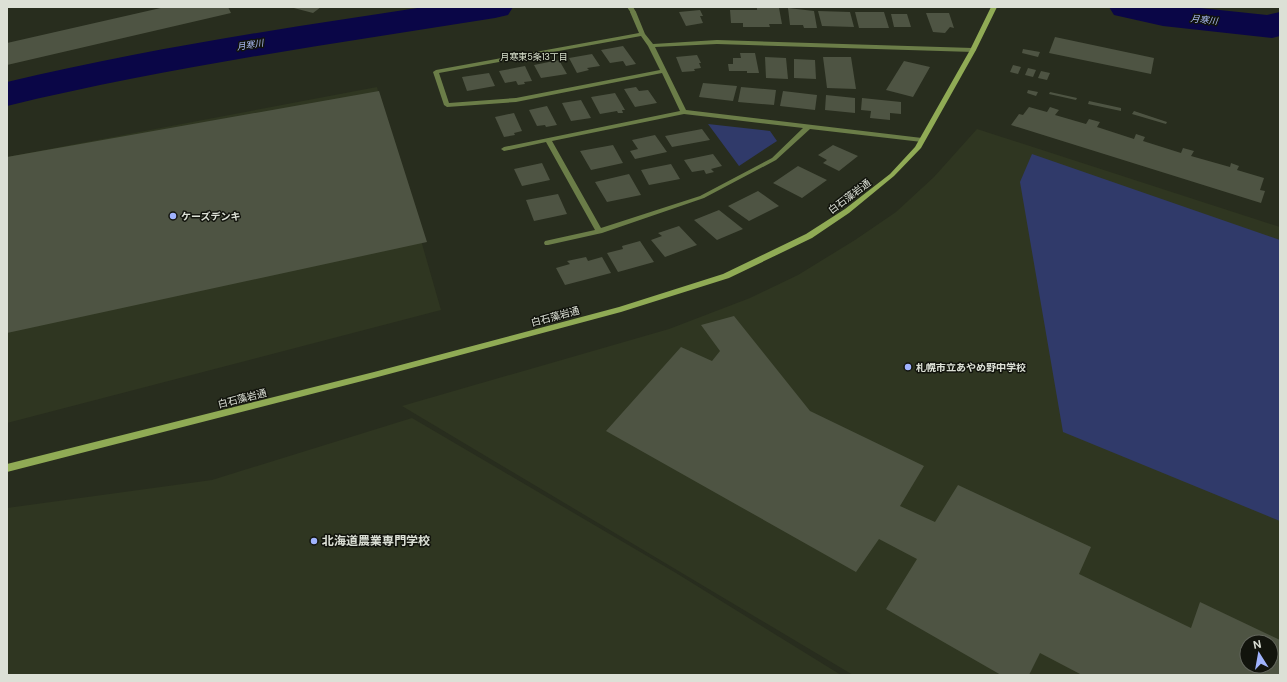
<svg xmlns="http://www.w3.org/2000/svg" width="1287" height="682" font-family="'DM Sans','Noto Sans JP',sans-serif">
<style>
.built{fill:#2f3621;fill-rule:evenodd}
.green{fill:#303a6a}
.lines{fill:none;stroke-linecap:round;stroke-linejoin:round}
.river{fill:#0a0647;fill-rule:evenodd}
.building{fill:#4e5443;fill-rule:evenodd}
.lane{fill:#6b7d48;fill-rule:evenodd}
.street{fill:#6b7d48;fill-rule:evenodd}
.secondary{fill:#90ab55;fill-rule:evenodd}
.poi-dot{fill:#a0b3fd;stroke:#12140d;stroke-width:1.5}
.labels{text-anchor:middle;stroke-width:3;stroke-linejoin:round;paint-order:stroke}
.far-water-label{font-size:9px;font-style:italic;fill:#b0c0fb;stroke:#12140d}
.far-neighbourhood-label{font-size:9px;fill:#dbe3cf;stroke:#12140d}
.street-label{font-size:10px;fill:#dce0d6;stroke:#12140d}
.poi-label{font-size:10px;font-weight:bold;fill:#dce0d6;stroke:#12140d;text-anchor:start}
.near-poi-label{font-size:12px;font-weight:bold;fill:#dce0d6;stroke:#12140d;text-anchor:start}
</style>
<rect width="100%" height="100%" fill="#282d1e"/>
<path class="built" d="M377,87L441,310L7,423V157Z
M977,129L1280,227V675H853L402,406L669,329L750,298L798,275L855,240L896,212L934,177ZM1247,642H1271V666H1247Z
M412,418L676,573L841,675H7V508L212,480Z"/>
<path class="green" d="M708,124L770,131L777,141L739,166Z
M1032,154L1280,240V521L1063,432L1020,182Z"/>
<g class="lines">
<path class="river" d="M424,7H513L508,15L495,18C331,44 168,67 7,106V82C145,49 284,28 424,7Z
M1109,7H1191L1267,15L1280,12V36L1272,38L1163,26L1114,15Z"/>
</g>
<path class="building" d="M165,7H228L231,13L7,65V43Z
M290,7H321L313,13Z
M757,8H779L782,24H769L770,27H743V23H731L730,10H757Z
M788,8L814,11L817,28H804L803,25H790Z
M700,10L703,16H700L703,23L686,26L679,12Z
M818,11L850,12L854,27L822,26Z
M855,12H884L889,28H859Z
M926,13H949L954,28L950,27L945,33L933,32Z
M891,14H907L911,27H894Z
M1055,37L1154,58L1151,74L1049,53Z
M623,46L636,64L626,66L623,61L610,63L601,50Z
M1023,49L1040,52L1038,57L1022,53Z
M740,53H755L759,73H747V71H729L728,64H733V58H741Z
M592,54L600,66L587,68L589,70L577,73L569,58Z
M697,55L701,63H699L701,68L694,69L695,71L682,72L676,57Z
M765,57L786,58L788,79L766,78Z
M823,57H851L856,89L827,88Z
M794,59L815,60L816,79L794,78Z
M559,60L567,74L541,78L534,65Z
M904,61L930,67L913,97L886,90Z
M1013,65L1021,67L1018,74L1010,72Z
M525,66L532,81L524,82L525,84L518,85L516,81L505,83L499,71Z
M1028,68L1036,70L1033,77L1025,75Z
M1041,71L1050,73L1047,80L1038,78Z
M489,73L495,86L467,91L462,77Z
M703,83L737,86L733,101L699,97Z
M636,87L639,91L648,90L657,103L635,107L624,89Z
M741,87L776,90L774,105L738,102Z
M1028,90L1038,92L1036,96L1027,93Z
M379,91L427,242L7,333V157Z
M783,91L817,95L815,110L780,106Z
M1050,92L1077,98L1076,100L1049,94Z
M615,93L625,110H622L623,113H618L617,111L600,114L591,97Z
M826,95L855,98V113L825,110Z
M862,98L901,102V114L890,113V120L870,118L871,111L861,110Z
M581,100L591,118L571,121L562,103Z
M1089,101L1121,108V111L1088,104Z
M547,106L557,125L546,127L545,125L537,126L529,110Z
M1029,107L1047,112L1050,107L1059,110L1055,115L1086,124L1089,119L1100,122L1097,127L1134,139L1136,134L1145,137L1143,141L1181,153L1183,148L1194,151L1191,156L1230,167L1231,163L1239,166L1237,170L1264,178L1260,190L1265,191L1261,203L1011,125L1019,114L1023,115Z
M1134,111L1167,122L1166,124L1132,114Z
M514,113L522,131L514,133L515,135L504,137L495,117Z
M702,129L710,140L672,147L665,136Z
M655,135L667,152L635,159L630,151L638,149L632,140Z
M613,145L623,163L591,170L580,151Z
M833,145L858,156L839,171L823,163L827,160L818,155Z
M713,154L722,166L711,169L714,172L706,174L704,170L692,172L684,160Z
M542,163L550,180L522,186L514,169Z
M671,164L680,179L649,185L641,170Z
M798,166L827,180L802,198L773,183Z
M629,174L641,195L607,202L595,182Z
M758,191L779,206L749,221L728,206Z
M558,194L567,214L534,221L526,200Z
M719,210L743,229L717,240L694,220Z
M679,226L697,245L665,257L651,240L662,236L658,233Z
M640,241L654,262L618,272L607,253L623,249L622,246Z
M586,257L588,261L602,257L611,273L565,285L556,268L570,264L567,261Z
M734,316L810,411L924,466L900,506L935,522L958,485L1091,547L1079,574L1191,628L1200,602L1280,640V675H1082L1040,653L1029,675H1001L886,609L917,559L879,539L856,572L606,431L681,347L712,361L720,351L701,325ZM1247,642H1271V666H1247Z"/>
<g class="lines">
<path class="lane" d="M627,7H633L636,12L635,13H631Z"/>
<path class="street" d="M633,10L636,12L645,34L653,44L717,40L973,48L976,50L973,52L717,44L655,47L686,110L922,138L925,140L922,142L810,129L776,160L704,198L602,233L548,245H545L544,243L545,241L595,230L546,142L504,151L501,149L504,147L680,111L662,73L516,102L447,107L444,105L433,72L436,70L639,33L630,12ZM641,36L648,46L660,70L516,98L449,103L439,73ZM684,114L803,128L772,158L700,196L601,228L552,141Z"/>
<path class="secondary" d="M991,7H997L976,50L921,148L894,176L849,213L812,238L729,278L621,312L374,378L7,472V464L374,372L619,307L723,274L806,234L845,209L890,174L915,147L970,50Z"/>
</g>
<g class="poi-dot">
<circle cx="173" cy="216" r="4"/>
<circle cx="908" cy="367" r="4"/>
<circle cx="314" cy="541" r="4"/>
</g>
<g class="labels">
<g class="far-water-label">
<text transform="translate(1204 20) rotate(6)" y="3">月寒川</text>
<text transform="translate(250 45) rotate(-9)" y="3">月寒川</text>
</g>
<g class="far-neighbourhood-label">
<text x="534" y="60">月寒東5条13丁目</text>
</g>
<g class="street-label">
<text transform="translate(849 196) rotate(-37)" y="4">白石藻岩通</text>
<text transform="translate(555 316) rotate(-15)" y="4">白石藻岩通</text>
<text transform="translate(242 398) rotate(-14)" y="4">白石藻岩通</text>
</g>
<g class="poi-label">
<text x="181" y="220">ケーズデンキ</text>
<text x="916" y="371">札幌市立あやめ野中学校</text>
</g>
<g class="near-poi-label">
<text x="322" y="545">北海道農業専門学校</text>
</g>
</g>
<rect width="1287" height="682" fill="none" stroke="#dce0d6" stroke-width="16"/>
<g transform="translate(1259 654) rotate(349)"><circle r="19" fill="#12140d" stroke="#63665d"/>
<path d="M0-3L7 15L0 10L-7 15Z" fill="#a0b3fd"/>
<text y="-6" font-size="11" font-weight="bold" text-anchor="middle" fill="#dce0d6">N</text>
</g>
</svg>
